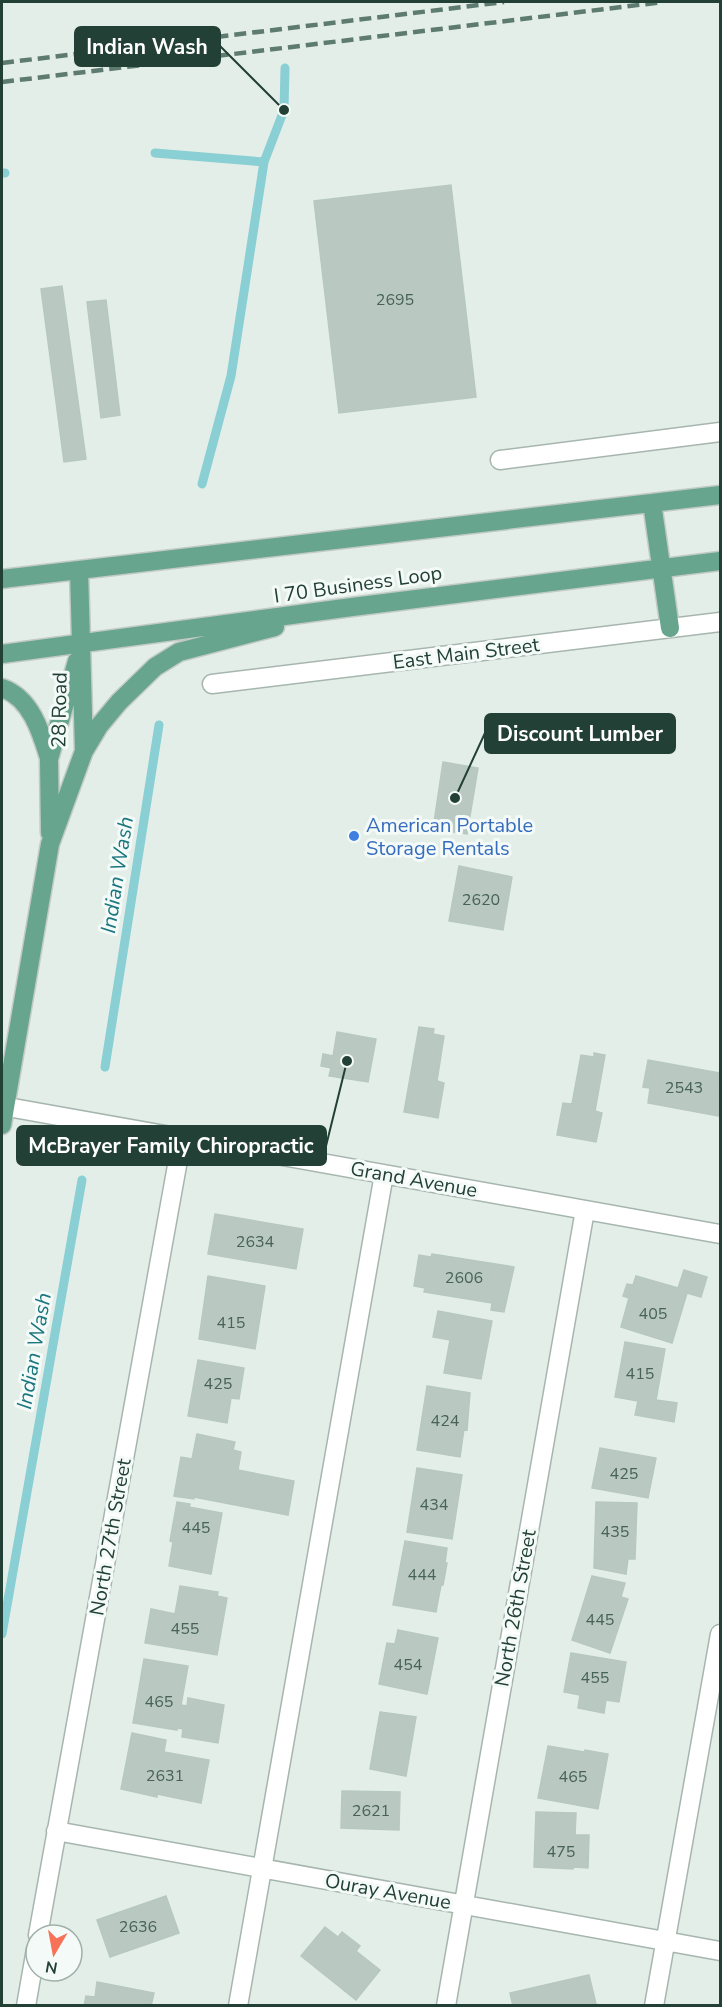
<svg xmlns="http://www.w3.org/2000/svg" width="722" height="2007" font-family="'Nunito Sans',sans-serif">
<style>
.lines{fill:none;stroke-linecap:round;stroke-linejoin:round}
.stream{stroke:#8acfd4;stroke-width:9}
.building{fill:#b9c9c1;stroke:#b6c8bf;stroke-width:1.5}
.minor-casing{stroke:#a6b6af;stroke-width:21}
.major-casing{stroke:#c1cac7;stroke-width:21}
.minor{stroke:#fff;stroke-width:18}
.major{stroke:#67a58f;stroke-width:18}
.rail{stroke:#5d7b71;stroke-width:4.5;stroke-dasharray:12 6;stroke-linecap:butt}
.shop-dot{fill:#3f7fe0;stroke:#f4faf7;stroke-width:2}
.labels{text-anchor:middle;stroke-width:6;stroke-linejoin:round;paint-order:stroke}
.number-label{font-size:16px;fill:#486259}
.street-label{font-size:20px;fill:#224036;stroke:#f4faf7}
.shop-label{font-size:20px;fill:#366cbe;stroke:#f4faf7;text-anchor:start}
.water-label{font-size:21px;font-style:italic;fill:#1a767f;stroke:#f4faf7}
.leader{fill:none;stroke:#224036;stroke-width:2}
.callout-dot{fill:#224036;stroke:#f4faf7;stroke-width:2}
.callout{fill:#224036;stroke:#224036;stroke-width:2}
.callout-label{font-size:21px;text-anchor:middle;font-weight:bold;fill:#fff}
</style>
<rect width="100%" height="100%" fill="#e4eee8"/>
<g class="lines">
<path class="stream" d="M155,153L264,162
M2,173H5
M202,484L231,376L264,162L284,110L285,68
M105,1067L159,725
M2,1634L82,1180"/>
</g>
<path class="building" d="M451,185L476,397L339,413L314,201Z
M62,286L86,459L64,462L41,289Z
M106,300L120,415L101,418L87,302Z
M443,762L478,768L467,834L433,829Z
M459,866L512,877L503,930L449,921Z
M419,1027L434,1029L433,1034L444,1036L437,1081L444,1083L438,1118L404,1112Z
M337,1032L376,1039L368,1082L329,1076L331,1068L321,1066L323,1054L333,1056Z
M594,1053L605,1055L595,1111L602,1113L596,1142L557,1135L563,1103L572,1104L581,1055L594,1057Z
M648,1060L720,1073L719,1116L648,1103L650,1088L643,1087Z
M215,1214L303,1229L296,1269L208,1254Z
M432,1254L514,1267L504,1312L491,1310L492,1303L424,1292L425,1288L414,1286L419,1255L431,1257Z
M684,1270L707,1277L701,1297L687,1293L672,1343L621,1327L629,1298L623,1296L627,1284L633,1285L636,1276L678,1288Z
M208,1276L265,1286L255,1349L199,1339Z
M438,1311L492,1321L481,1379L444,1373L450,1340L433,1337Z
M625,1342L665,1349L656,1400L677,1403L674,1422L635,1415L638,1401L615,1397Z
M198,1360L244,1368L239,1399L231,1398L227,1423L188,1416Z
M427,1386L470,1393L467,1430L464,1429L460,1457L417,1450Z
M197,1434L235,1442L233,1450L241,1452L238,1470L294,1481L288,1515L194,1497V1499L174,1496L181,1457L192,1459Z
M600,1448L656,1458L648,1498L592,1488Z
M417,1468L462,1475L452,1539L407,1532Z
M177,1502L190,1504L189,1507L222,1513L211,1574L169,1566L173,1542L170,1541Z
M596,1502L637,1503L635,1559H628L626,1574L594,1568Z
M405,1541L447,1548L445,1563H447L443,1585H441L436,1612L393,1605Z
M592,1576L625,1583L621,1597L628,1599L610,1653L572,1640Z
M180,1586L218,1592L217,1596L227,1598L217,1655L145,1643L151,1609L175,1614Z
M398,1630L438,1638L427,1694L379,1684L387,1643L395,1644Z
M571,1653L626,1662L619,1702L606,1700L604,1713L578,1708L580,1695L564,1692Z
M144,1659L188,1666L181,1705L187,1706L188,1698L224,1705L218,1743L182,1737L183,1729L177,1728V1730L133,1723Z
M380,1712L416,1717L406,1776L370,1769Z
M132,1733L166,1740L164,1752L209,1760L201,1803L157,1794V1797L121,1789Z
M548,1746L584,1752L585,1750L608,1754L598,1809L538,1798Z
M342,1791L400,1792L399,1830L341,1828Z
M536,1812L576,1813L575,1835H589L588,1868L574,1867L573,1869L534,1867Z
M166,1896L179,1933L110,1957L97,1920Z
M325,1927L338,1937L342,1932L360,1946L356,1951L380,1970L356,2000L301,1956Z
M589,1975L596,2004L602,2006H513L510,1993Z
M97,1982L154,1993L151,2006H84L86,1996L95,1997Z"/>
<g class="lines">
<defs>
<path id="minor" d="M500,460L720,432
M212,684L720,622
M2,1106L720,1234
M56,1831L720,1951
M38,1935L182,1138
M26,2006L36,1949
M238,2006L384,1174
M446,2006L585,1210
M654,2006L720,1634"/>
<path id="major" d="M652,503L670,628
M2,579L720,495
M2,654L352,607L720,561
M2,688C31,698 41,732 49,758
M84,751L99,726L119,702L155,667L179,652L275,627
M50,833L49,759L77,661
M2,1125L50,844L84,751L79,570"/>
</defs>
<use href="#minor" class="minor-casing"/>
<use href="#major" class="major-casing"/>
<use href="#minor" class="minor"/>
<use href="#major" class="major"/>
<path class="rail" d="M2,63L504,2
M2,82L663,2"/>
</g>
<circle class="shop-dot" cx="354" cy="836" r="6"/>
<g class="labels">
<g class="number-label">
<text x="395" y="305">2695</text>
<text x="481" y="905">2620</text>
<text x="684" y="1093">2543</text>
<text x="255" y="1247">2634</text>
<text x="464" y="1283">2606</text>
<text x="653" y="1319">405</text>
<text x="231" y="1328">415</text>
<text x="640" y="1379">415</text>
<text x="218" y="1389">425</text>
<text x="445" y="1426">424</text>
<text x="624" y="1479">425</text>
<text x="434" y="1510">434</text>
<text x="196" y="1533">445</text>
<text x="615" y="1537">435</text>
<text x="422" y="1580">444</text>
<text x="600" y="1625">445</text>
<text x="185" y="1634">455</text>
<text x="408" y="1670">454</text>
<text x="595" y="1683">455</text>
<text x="159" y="1707">465</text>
<text x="165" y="1781">2631</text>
<text x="573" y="1782">465</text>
<text x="371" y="1816">2621</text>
<text x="561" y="1857">475</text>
<text x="138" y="1932">2636</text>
</g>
<g class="street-label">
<text transform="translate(358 584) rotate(-8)" y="7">I 70 Business Loop</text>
<text transform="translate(466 653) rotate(-7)" y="7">East Main Street</text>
<text transform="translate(59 710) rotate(-89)" y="7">28 Road</text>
<text transform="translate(414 1179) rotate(10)" y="7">Grand Avenue</text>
<text transform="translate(110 1537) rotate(-80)" y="7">North 27th Street</text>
<text transform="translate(515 1608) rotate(-80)" y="7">North 26th Street</text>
<text transform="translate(388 1891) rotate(10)" y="7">Ouray Avenue</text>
</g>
<g class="shop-label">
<text x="366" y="832">American Portable<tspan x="366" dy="23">Storage Rentals</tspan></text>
</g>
<g class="water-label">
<text transform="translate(117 875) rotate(-81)" y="7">Indian Wash</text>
<text transform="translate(34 1351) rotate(-80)" y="7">Indian Wash</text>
</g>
</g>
<path class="leader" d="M284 110L220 46M455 798L485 733M347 1061L326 1146"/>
<g class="callout-dot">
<circle cx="284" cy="110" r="6"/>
<circle cx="455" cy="798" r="6"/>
<circle cx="347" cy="1061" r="6"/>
</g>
<g class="callout">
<rect x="75" y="27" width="145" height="39" rx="6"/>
<rect x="485" y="714" width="190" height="39" rx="6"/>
<rect x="17" y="1126" width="309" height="39" rx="6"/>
</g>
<g class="callout-label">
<text x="147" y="54">Indian Wash</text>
<text x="580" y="741">Discount Lumber</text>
<text x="171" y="1153">McBrayer Family Chiropractic</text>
</g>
<rect width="722" height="2007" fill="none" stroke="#224036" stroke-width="6"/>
<g transform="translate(54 1953) rotate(190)"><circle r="28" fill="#f4faf7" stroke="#a0b0aa" stroke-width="1.5"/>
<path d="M0-4.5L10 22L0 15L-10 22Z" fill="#f67259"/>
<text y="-9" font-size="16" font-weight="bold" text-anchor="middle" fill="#224036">N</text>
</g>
</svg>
